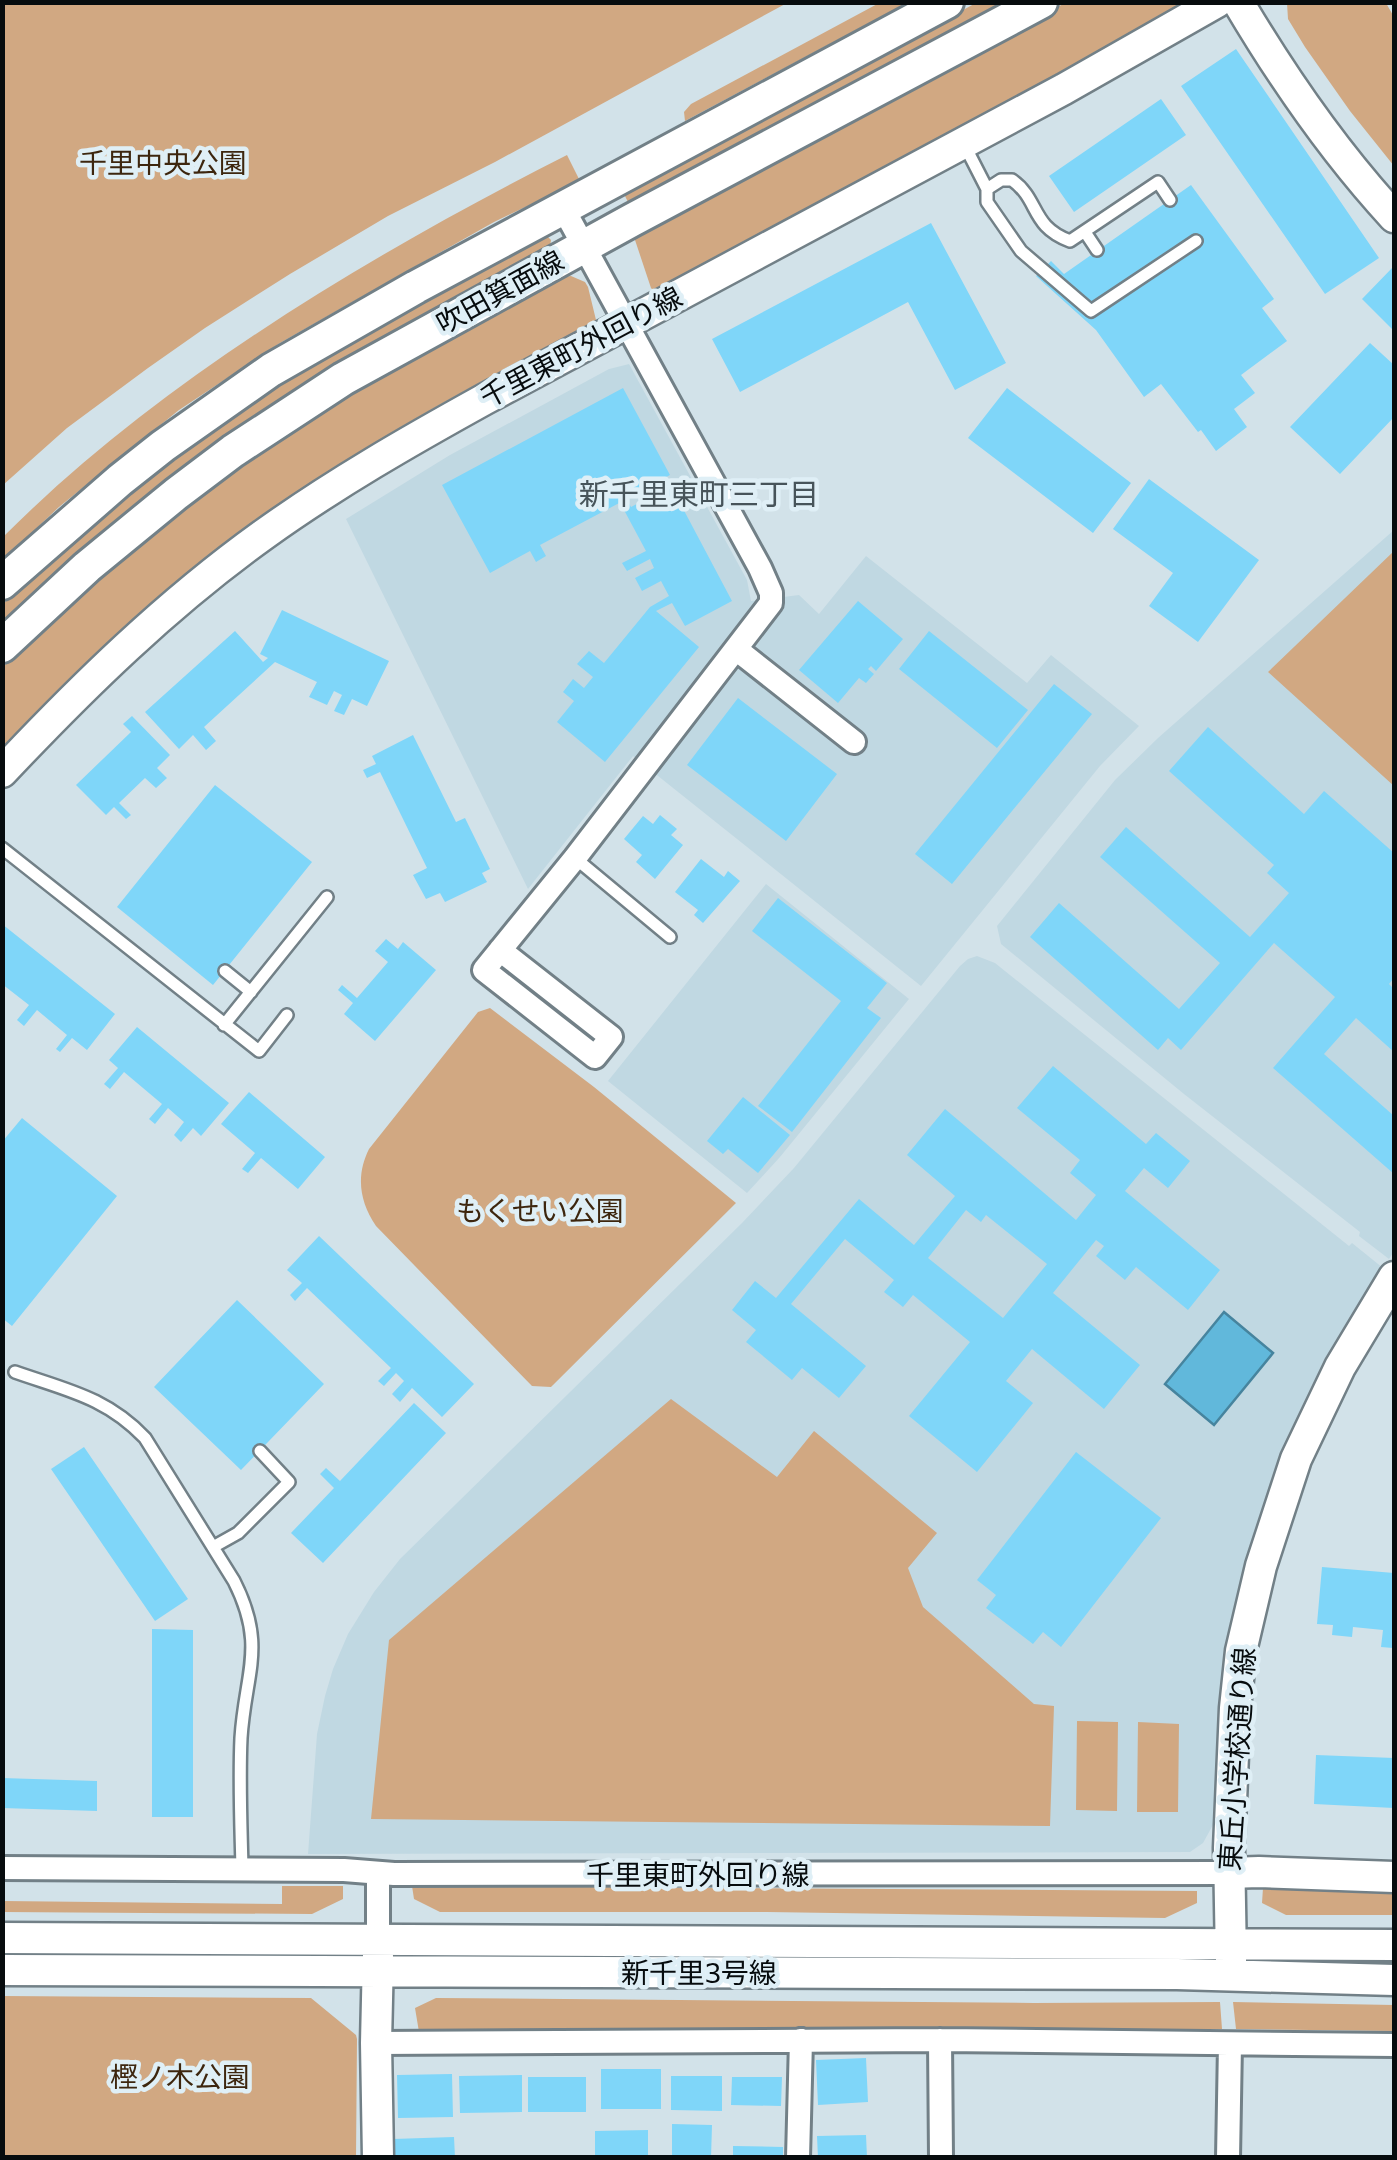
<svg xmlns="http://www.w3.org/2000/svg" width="1397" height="2160" font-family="Commissioner,'Noto Sans JP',sans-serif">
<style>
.built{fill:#c0d8e2}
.green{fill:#d1a882}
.water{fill:#61b8db;stroke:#46849e;stroke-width:2.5}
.building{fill:#7fd6f9;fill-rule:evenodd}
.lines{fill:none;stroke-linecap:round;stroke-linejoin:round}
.service-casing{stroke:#728087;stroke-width:16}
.minor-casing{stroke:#728087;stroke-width:28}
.tertiary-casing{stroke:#728087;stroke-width:35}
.secondary-casing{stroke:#728087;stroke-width:38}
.service{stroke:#fff;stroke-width:11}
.minor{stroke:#fff;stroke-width:22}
.tertiary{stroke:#fff;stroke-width:30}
.secondary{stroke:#fff;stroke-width:32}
.labels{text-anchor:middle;stroke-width:9;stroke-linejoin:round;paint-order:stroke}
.park-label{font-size:28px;fill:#3d260e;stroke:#dfeff6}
.street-label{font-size:28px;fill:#070c0e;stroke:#dfeff6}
.neighbourhood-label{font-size:30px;fill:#47545a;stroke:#dfeff6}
</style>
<rect width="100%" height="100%" fill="#d2e2e9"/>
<path class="built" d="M629,364L747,580L751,601L799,595L819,614L866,556L1027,683L1051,655L1139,726L1100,766L921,986L633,756L528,889L346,519L450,455L609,369Z
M1394,530V1251L1389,1259L1359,1236L1360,1232L1184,1094L1001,944L997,926L1115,780L1158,738Z
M766,884L909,999L780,1157L747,1193L608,1081Z
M977,956L995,963L1349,1246L1352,1243L1383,1268L1337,1341L1298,1416L1279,1461L1254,1535L1227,1646L1219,1708L1214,1823L1203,1843L1190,1852L308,1854L317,1734L325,1696L333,1669L348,1634L374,1592L400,1559L742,1223L794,1168L960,966L968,959Z"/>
<path class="green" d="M3,2H787V3L495,162L388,216L290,274L205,328L148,368L67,428L3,485Z
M881,2L907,3L685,121L684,112L691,104Z
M976,3H1008L630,206L623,192Z
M1065,3H1189L703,264L655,292L651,288L634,237Z
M1287,3H1386L1394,17V166L1350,111L1305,47L1288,19Z
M567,155L580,181L494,222L280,343L179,410L59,507L3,560V537C160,380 370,255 567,155Z
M542,236H547L551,240L550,247L545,251L361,350L288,396L3,625V604C78,533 158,465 245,407C340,343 441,289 542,236Z
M571,276L585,282L588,287L596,320L594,324C585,329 575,332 566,337C499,372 431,408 366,448C232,533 113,635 3,749V667L126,553L228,473L376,377L561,277Z
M1394,551V786L1268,672Z
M490,1008L594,1087L736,1203L551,1387L532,1386L376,1226C359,1201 356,1175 369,1149L478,1012Z
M671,1399L777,1477L814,1431L937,1533L908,1568L923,1607L1034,1704L1054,1706L1050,1826L371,1819L389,1640Z
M1077,1721L1118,1722L1117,1811L1076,1810Z
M1138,1722L1179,1724L1178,1812H1137Z
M282,1886H343V1899L312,1914L3,1912V1901L282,1904Z
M412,1886L1197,1891V1903L1165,1918L767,1912H440L414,1899Z
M1263,1888L1394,1894V1915H1286L1262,1903Z
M3,1996L311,1998L356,2035L357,2039L356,2157H3Z
M436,1998L1034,2003L1220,2002L1222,2029L419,2032L415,2008Z
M1233,2002L1394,2005V2031L1236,2029Z"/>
<path class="water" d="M1224,1312L1273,1353L1214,1425L1165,1384Z"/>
<path class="building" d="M1236,49L1379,258L1325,294L1181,86Z
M1161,99L1186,135L1074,212L1049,176Z
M1191,185L1274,299L1262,308L1287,341L1241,375L1255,393L1234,409L1247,427L1216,451L1201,430L1198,432L1161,384L1144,397L1096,330L1036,276L1051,261L1064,274Z
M931,223L1006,363L955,390L908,302L740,392L712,339Z
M1394,266V331L1362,299Z
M1370,343L1394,365V417L1340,474L1290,427Z
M623,388L670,475L626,498L631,507L671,486L732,601L685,626L672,603L656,611L699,647L605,762L557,722L574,701L563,692L573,679L584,688L593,677L577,664L589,651L604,663L650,607L669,596L661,581L642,591L635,578L654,568L650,559L627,571L622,563L646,551L624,510L627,509L624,504L623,501L540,545L546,556L536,562L530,551L490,573L442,485Z
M1007,388L1131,483L1093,533L968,438Z
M1149,479L1259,560L1198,642L1149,606L1173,573L1113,529Z
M858,601L903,639L876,671L871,666L868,669L874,674L866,683L859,678L838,703L799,670Z
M282,610L389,661L367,706L352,699L344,715L334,711L342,695L334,691L327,705L309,697L317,682L275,662L204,727L216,741L206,750L193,735L179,749L145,712L235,631L263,662L268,658L260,654Z
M929,631L1028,710L997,748L899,669Z
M1054,684L1092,714L952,884L915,854Z
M738,698L837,774L786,841L687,765Z
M132,716L170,755L157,768L167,778L156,788L145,778L119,803L131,815L126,819L114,807L106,815L76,785L131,732L123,724Z
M1208,727L1304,814L1324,791L1394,853V978L1389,984L1394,989V1052L1356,1018L1324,1054L1394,1116V1174L1273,1068L1335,997L1274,943L1181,1050L1168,1038L1158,1050L1030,937L1059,903L1179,1009L1220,963L1100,857L1126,827L1250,937L1289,893L1267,873L1274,865L1169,771Z
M413,735L456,822L465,818L490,869L482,873L487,882L445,902L440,893L426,899L413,875L427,868L380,772L367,778L363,770L376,764L372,756Z
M215,785L312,862L213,985L117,907Z
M660,815L677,829L671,835L683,845L655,879L636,862L642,855L624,839L643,816L653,824Z
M701,859L724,877L728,871L740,881L703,923L694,915L698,910L675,892Z
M778,898L887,983L867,1008L881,1018L792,1132L758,1106L841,1001L752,931Z
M2,924L115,1014L87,1050L72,1038L60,1052L56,1049L67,1035L37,1010L24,1026L17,1020L29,1005L2,984Z
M386,939L398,949L403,942L436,970L375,1041L344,1014L353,1003L338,990L342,985L357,998L388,962L375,951Z
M137,1027L229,1103L201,1136L193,1128L181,1142L174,1135L184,1122L168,1108L155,1124L149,1119L162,1104L124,1072L110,1089L104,1084L118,1068L109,1060Z
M1053,1066L1146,1144L1156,1133L1190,1161L1168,1188L1144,1168L1125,1191L1220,1270L1188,1310L1136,1267L1125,1280L1096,1256L1104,1246L1096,1240L1053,1293L1140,1365L1104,1409L1032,1349L1006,1381L1033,1403L977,1472L909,1416L970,1342L913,1295L903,1307L884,1292L894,1280L845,1239L791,1304L866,1366L839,1398L802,1368L792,1380L746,1342L756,1330L732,1310L755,1281L776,1298L859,1199L914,1245L955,1196L907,1155L945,1109L1076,1220L1096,1195L1070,1173L1080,1160L1017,1108ZM966,1210L981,1222L986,1215L1047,1264L1003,1318L928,1258Z
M249,1092L325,1157L298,1189L261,1158L248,1173L242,1169L255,1153L221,1124Z
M743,1097L790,1135L758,1173L728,1149L723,1154L707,1141Z
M22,1118L117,1196L12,1326L2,1318V1142Z
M319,1236L474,1384L442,1417L412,1388L400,1402L392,1394L404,1381L396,1373L384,1386L378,1381L391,1368L307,1288L295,1301L290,1295L302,1283L287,1270Z
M237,1300L324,1384L241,1470L154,1387Z
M414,1403L446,1433L323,1563L291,1533L334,1488L320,1474L326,1468L340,1481Z
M84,1447L188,1599L155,1621L51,1469Z
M1076,1452L1161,1518L1061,1647L1043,1632L1033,1644L986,1608L996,1595L977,1580Z
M1322,1567L1394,1573L1393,1648L1381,1647L1383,1630L1353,1627L1352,1637L1332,1635L1333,1625L1317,1624Z
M152,1629L193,1630V1817H152Z
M1316,1755L1394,1758V1808L1314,1804Z
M2,1778L97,1781V1811L2,1808Z
M866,2058L868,2102L818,2105L816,2060Z
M601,2069H661V2109H601Z
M452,2074L453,2117L398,2118L397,2075Z
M522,2075V2112L460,2113L459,2076Z
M671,2076H722V2111L671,2110Z
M528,2077H586V2112H528Z
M732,2077H782L781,2106L731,2105Z
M672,2124L712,2125L711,2158H672Z
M648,2130V2158H595V2131Z
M866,2135L867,2158H818L817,2136Z
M454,2137L455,2158H393V2139Z
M733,2146L783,2147V2158H733Z"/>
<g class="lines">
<defs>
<path id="service" d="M965,146L987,189V202L1021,251L1091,311L1196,241
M987,189L1001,180H1012C1040,200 1030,226 1070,241L1158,182L1170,200
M1085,232L1097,250
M2,848L259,1051L287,1015
M575,858L670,937
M225,971L251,992
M224,1025L327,897
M15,1372C66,1390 106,1397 145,1438L234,1581C267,1646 245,1673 241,1738C239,1782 241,1825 242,1869
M213,1547L238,1533L289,1482L260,1451"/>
<path id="minor" d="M736,649L854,742
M500,950L611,1037L595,1057L484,970L575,858L771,603V593L760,568L563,208
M2,1868L344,1870L394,1874L1229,1873
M378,1940V1874
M940,2040L941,2158
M376,2043L940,2040L1394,2045
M798,2158L801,2040
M1228,2158L1230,2044"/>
<path id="tertiary" d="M1238,2C1283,78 1334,152 1394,217
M2,772C83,686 167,604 263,535C334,484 409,441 485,399L1064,89L1217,2
M1229,1873L1259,1872L1394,1877
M2,1938L1394,1945
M378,1956L376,2043L378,2158
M1231,1961L1229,1848L1235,1708L1241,1651L1261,1566L1296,1459L1340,1367L1394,1277
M2,1970L1177,1974L1394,1980"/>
<path id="secondary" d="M2,583L120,480L163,446L271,370L416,287L947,2
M2,646L87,567L176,494L233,451L343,379L632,220L1041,2"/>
</defs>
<use href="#service" class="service-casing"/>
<use href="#minor" class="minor-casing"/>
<use href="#tertiary" class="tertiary-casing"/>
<use href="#secondary" class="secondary-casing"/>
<use href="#service" class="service"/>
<use href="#minor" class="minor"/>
<use href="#tertiary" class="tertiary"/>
<use href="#secondary" class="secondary"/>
</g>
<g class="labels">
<g class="park-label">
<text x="163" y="173">千里中央公園</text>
<text x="540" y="1221">もくせい公園</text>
<text x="180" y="2087">樫ノ木公園</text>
</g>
<g class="street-label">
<text transform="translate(500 292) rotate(-29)" y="10">吹田箕面線</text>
<text transform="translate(581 347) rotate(-28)" y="10">千里東町外回り線</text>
<text transform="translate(1237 1759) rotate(-86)" y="10">東丘小学校通り線</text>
<text x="698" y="1885">千里東町外回り線</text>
<text x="699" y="1983">新千里3号線</text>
</g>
<g class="neighbourhood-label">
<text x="699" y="505">新千里東町三丁目</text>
</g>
</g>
<rect width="1397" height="2160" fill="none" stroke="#070c0e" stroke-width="10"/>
</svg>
